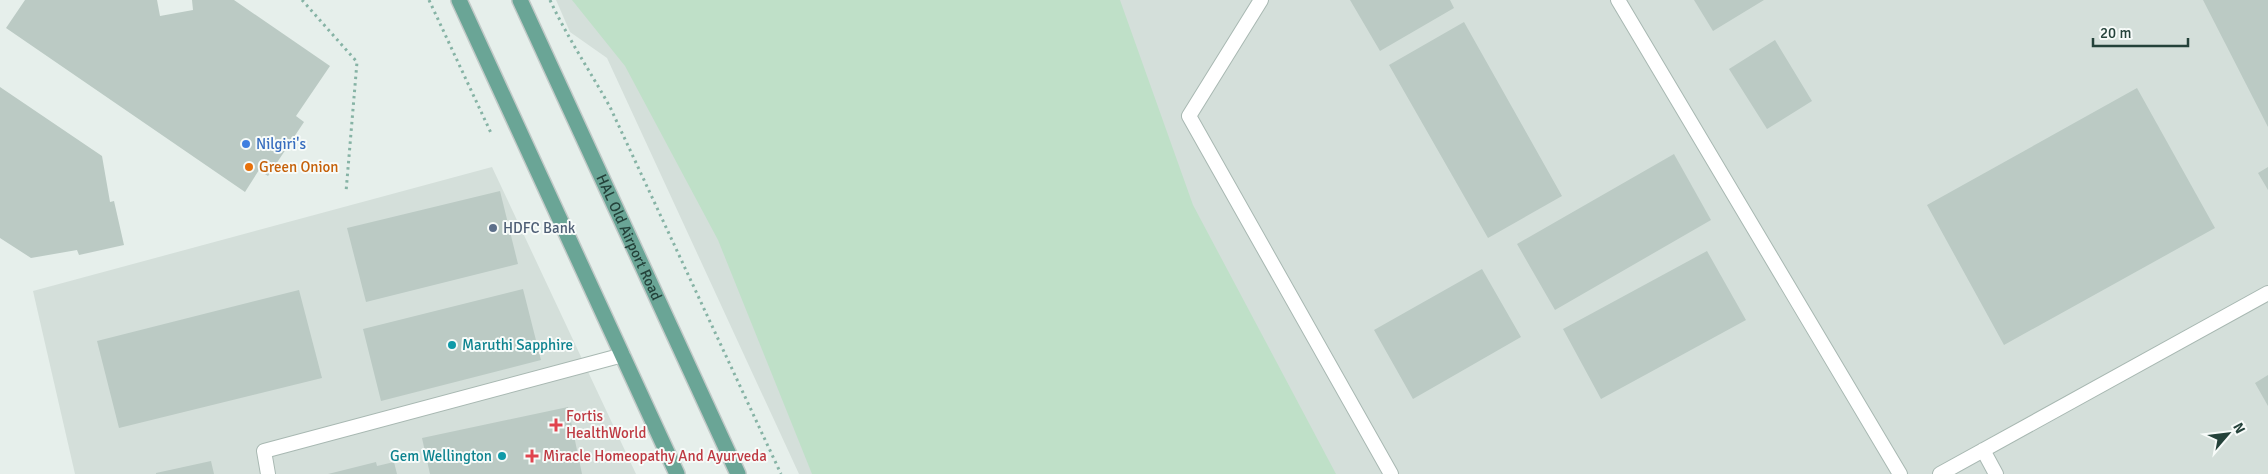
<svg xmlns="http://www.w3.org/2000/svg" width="2268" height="474" font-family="Signika,sans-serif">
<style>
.built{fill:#d4dfda}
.green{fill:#bfe0c8}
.building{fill:#bbcac4}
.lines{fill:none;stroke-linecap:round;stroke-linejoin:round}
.lane-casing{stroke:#a8b8b2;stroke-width:16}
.primary-casing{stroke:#c2cac8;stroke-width:18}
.path{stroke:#86b3a5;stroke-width:3;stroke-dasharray:2.5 4;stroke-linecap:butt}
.lane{stroke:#fff;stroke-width:14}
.primary{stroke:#6aa596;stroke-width:15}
.shop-dot{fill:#3f7fe0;stroke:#f7fbf9;stroke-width:2}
.food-dot{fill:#e8710a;stroke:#f7fbf9;stroke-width:2}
.service-dot{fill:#5c6f8a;stroke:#f7fbf9;stroke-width:2}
.culture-dot{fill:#0f9aa8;stroke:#f7fbf9;stroke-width:2}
.health-dot{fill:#e0444e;stroke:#f7fbf9;stroke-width:2}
.labels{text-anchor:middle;stroke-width:4;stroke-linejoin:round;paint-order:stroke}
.shop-label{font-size:15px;fill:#366cbe;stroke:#f7fbf9;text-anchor:start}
.food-label{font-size:15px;fill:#c56008;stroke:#f7fbf9;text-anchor:start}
.service-label{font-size:15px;fill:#4e5e75;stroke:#f7fbf9;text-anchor:start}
.street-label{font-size:15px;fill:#24423a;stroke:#f7fbf9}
.culture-label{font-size:15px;fill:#0d838f;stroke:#f7fbf9;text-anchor:start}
.health-label{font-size:15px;fill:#be3a42;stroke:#f7fbf9;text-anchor:start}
</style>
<rect width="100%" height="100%" fill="#e6efeb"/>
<path class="built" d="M556,0H2268V474H799L607,58L570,32Z
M492,167L636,474H75L33,291Z"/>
<path class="green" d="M572,0H1120L1193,205L1336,474H812L718,240L625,66Z"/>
<path class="building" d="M25,0H157L160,16L193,10L192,0H234L330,66L296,116L304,122L268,176L259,170L245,192L6,28Z
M1350,0H1450L1454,8L1380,51Z
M1694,0H1764L1713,31Z
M2203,0H2268V127Z
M1464,22L1562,196L1488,238L1389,65Z
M1775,40L1812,101L1767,129L1729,69Z
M0,87L102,156L110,202L114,201L124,245L79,255L77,250L31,258L0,238Z
M2137,88L2215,228L2004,345L1927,205Z
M1674,154L1711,220L1555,310L1517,244Z
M2268,167V190L2258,173Z
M500,191L518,264L366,302L347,228Z
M1707,251L1746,320L1601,399L1563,329Z
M1482,269L1521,337L1413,399L1374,330Z
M523,289L541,360L381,401L363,329Z
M299,290L322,378L119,428L97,341Z
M2268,375V406L2255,383Z
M568,407L582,474H430L422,438Z
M211,461L214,474H156V473Z
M376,462L377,466L394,462L397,474H328Z"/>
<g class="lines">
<defs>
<path id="lane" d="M1261,0L1189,116L1391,474
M1618,0L1900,474
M1983,450L1996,474
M268,474L264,451L623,355
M1940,474L2268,293"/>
<g id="primary">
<path d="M459,0L677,474"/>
<path id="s1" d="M520,0L738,474"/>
</g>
</defs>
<use href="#lane" class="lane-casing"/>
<use href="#primary" class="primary-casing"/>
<path class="path" d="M302,0L357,62L346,192
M429,0L491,133
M550,0C567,37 590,71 610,107L781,474"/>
<use href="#lane" class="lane"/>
<use href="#primary" class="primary"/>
</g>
<circle class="shop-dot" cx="246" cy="144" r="5"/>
<circle class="food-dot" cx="249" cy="167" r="5"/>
<circle class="service-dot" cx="493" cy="228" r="5"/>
<g class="culture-dot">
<circle cx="452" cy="345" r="5"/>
<circle cx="502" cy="456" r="5"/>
</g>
<g class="health-dot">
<path d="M553.5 417.5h5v5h5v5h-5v5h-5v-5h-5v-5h5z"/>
<path d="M529.5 448.5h5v5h5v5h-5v5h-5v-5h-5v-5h5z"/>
</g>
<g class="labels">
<g class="shop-label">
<text x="256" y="149">Nilgiri's</text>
</g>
<g class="food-label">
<text x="259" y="172">Green Onion</text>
</g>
<g class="service-label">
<text x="503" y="233">HDFC Bank</text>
</g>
<g class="street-label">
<text dy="5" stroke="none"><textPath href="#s1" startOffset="261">HAL Old Airport Road</textPath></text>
</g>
<g class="culture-label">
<text x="462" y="350">Maruthi Sapphire</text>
<text x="492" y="461" text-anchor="end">Gem Wellington</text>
</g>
<g class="health-label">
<text x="566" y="421">Fortis<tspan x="566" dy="17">HealthWorld</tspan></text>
<text x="543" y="461">Miracle Homeopathy And Ayurveda</text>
</g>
</g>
<g transform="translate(2228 434) rotate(62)" stroke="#f7fbf9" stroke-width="4" paint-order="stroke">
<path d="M0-4L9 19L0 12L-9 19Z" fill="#24423a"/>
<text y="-8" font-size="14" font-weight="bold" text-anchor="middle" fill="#24423a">N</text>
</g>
<path d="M2093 38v8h95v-8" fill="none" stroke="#24423a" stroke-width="2.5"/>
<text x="2100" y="38" font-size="15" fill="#24423a" stroke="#f7fbf9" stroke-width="4" paint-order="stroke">20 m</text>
</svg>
